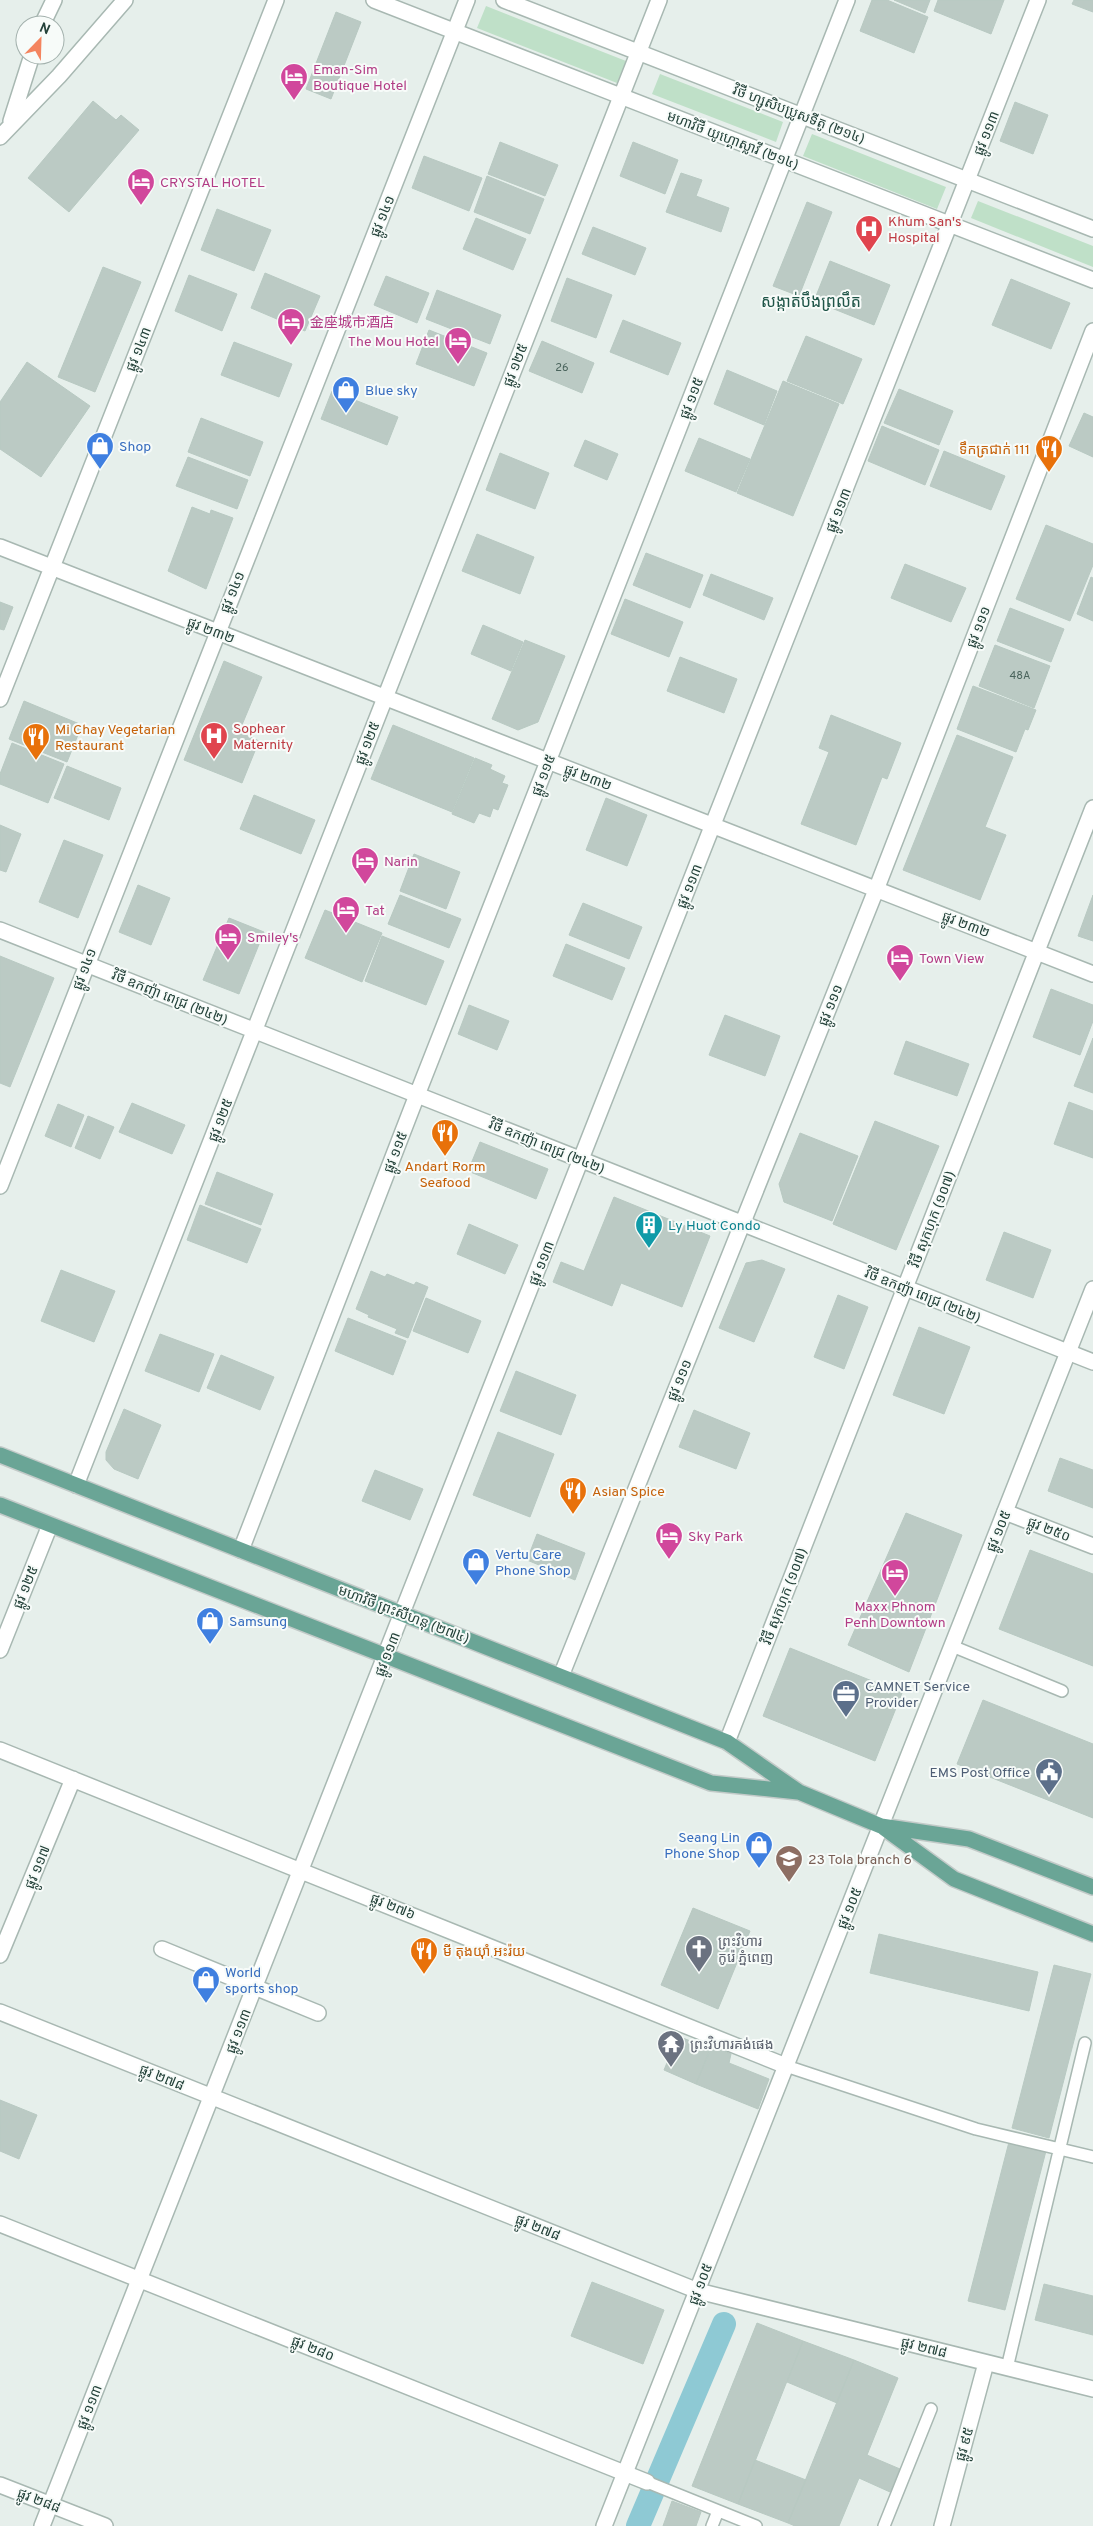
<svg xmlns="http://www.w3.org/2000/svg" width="1093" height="2526" font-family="Overpass,'Noto Sans SC','Noto Sans Khmer',sans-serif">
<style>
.green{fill:#bfe0c8}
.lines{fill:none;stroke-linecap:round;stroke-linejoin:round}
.canal{stroke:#8ec9d4;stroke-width:24}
.building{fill:#bbcac4;stroke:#b8c9c2}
.service-casing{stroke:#a8b8b2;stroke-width:14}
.minor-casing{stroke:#a8b8b2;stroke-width:18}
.tertiary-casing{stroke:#a8b8b2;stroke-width:18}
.primary-casing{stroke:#c2cac8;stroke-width:18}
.service{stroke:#fff;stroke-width:11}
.minor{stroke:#fff;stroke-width:15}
.tertiary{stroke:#fff;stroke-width:15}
.primary{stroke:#6aa596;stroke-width:15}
.labels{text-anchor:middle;stroke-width:4;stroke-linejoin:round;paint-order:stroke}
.number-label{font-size:11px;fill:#4a645c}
.hotel-label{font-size:14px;fill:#b23c85;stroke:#f7fbf9;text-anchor:start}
.street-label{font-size:14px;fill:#24423a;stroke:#f7fbf9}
.health-label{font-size:14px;fill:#be3a42;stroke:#f7fbf9;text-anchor:start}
.shop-label{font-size:14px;fill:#366cbe;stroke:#f7fbf9;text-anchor:start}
.food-label{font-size:14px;fill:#c56008;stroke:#f7fbf9;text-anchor:start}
.culture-label{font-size:14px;fill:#0d838f;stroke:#f7fbf9;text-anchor:start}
.service-label{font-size:14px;fill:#4e5e75;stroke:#f7fbf9;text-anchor:start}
.education-label{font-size:14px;fill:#785e54;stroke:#f7fbf9;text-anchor:start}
.worship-label{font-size:14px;fill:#5b616d;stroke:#f7fbf9;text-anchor:start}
.quarter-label{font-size:16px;fill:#1f5548;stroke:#f7fbf9}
</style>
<rect width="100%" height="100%" fill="#e6efeb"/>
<path class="green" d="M486,6L626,61L617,83L477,28Z
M660,74L783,122L776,142L652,94Z
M812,134L946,187L937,209L803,156Z
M978,201L1093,246V267L971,218Z"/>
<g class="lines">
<path class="canal" d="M638,2526L724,2324"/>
</g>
<path class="building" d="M872,0H887L928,17L914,53L860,31Z
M894,0H930L925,13Z
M938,0H1004L991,34L934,11Z
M1074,0H1093V12L1072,4Z
M336,12L361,22L331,99L306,89Z
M93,101L116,120L121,115L139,130L69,212L28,178Z
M1015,102L1048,115L1033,154L1000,141Z
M500,142L558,165L545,196L488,174Z
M633,142L678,160L665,194L620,176Z
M424,156L482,178L469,211L412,188Z
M681,173L702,180L696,196L729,208L721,232L666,212Z
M487,176L544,199L530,234L474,212Z
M807,202L832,212L799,296L773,286Z
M217,209L271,230L254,271L201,250Z
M476,218L526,239L513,270L463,249Z
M593,227L646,248L635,275L582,254Z
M830,261L890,285L874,325L814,301Z
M103,267L141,282L95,392L58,377Z
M265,273L320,296L305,331L251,308Z
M189,275L237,294L222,331L175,311Z
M386,276L429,293L417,323L374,305Z
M567,278L612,295L596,338L551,321Z
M1011,279L1070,303L1051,349L992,325Z
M437,290L501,315L490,344L426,319Z
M623,320L681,343L668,375L610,352Z
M429,330L487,353L474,386L416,364Z
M806,336L862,359L843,404L787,381Z
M542,341L594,363L582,393L529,371Z
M234,342L292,364L279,397L221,375Z
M27,362L90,406L41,477L0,449V402Z
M727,370L777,391L764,425L714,404Z
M783,381L839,404L793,516L737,493Z
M899,389L953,411L939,445L884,423Z
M332,391L398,417L387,445L321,419Z
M1084,413L1093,417V457L1069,446Z
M201,418L263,442L250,476L188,452Z
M882,426L939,450L925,485L868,461Z
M699,438L750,459L736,492L685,471Z
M585,440L618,454L607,480L574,466Z
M944,451L1005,476L991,510L930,486Z
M500,453L549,473L535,509L486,490Z
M188,457L248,480L237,509L176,486Z
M192,507L210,514L211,510L233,518L206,589L168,571Z
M1046,525L1093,544V565L1070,621L1016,599Z
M477,534L534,557L520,594L462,571Z
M646,553L703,575L690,608L633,585Z
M905,564L966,588L951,622L891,598Z
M711,574L773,598L764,620L703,595Z
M1091,577L1093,578V621L1077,614Z
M625,599L683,622L669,657L611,634Z
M0,602L13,607L4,630L0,629Z
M1010,608L1064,629L1051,662L997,641Z
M483,625L523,642L511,671L471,654Z
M525,640L565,656L538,722L518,730L492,719Z
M995,645L1050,666L1034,708L979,686Z
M680,657L737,679L724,713L667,691Z
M224,661L262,677L239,732L259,741L242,783L184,760Z
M973,686L1036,710L1028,730L1025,729L1016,752L957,729Z
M24,701L82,725L67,762L9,739Z
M831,715L901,743L887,779L882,777L856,845L801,824L829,752L819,748Z
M393,725L474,758L452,812L371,779Z
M957,735L1013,757L985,827L1006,835L980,900L903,870Z
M12,743L64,764L48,803L0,784V774Z
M475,758L492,765L490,769L505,776L502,783L508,785L498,810L493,808L490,817L479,813L474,823L452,814Z
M67,766L121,788L109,820L54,798Z
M254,795L315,820L301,854L240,829Z
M606,798L647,815L627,866L586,850Z
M0,825L21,834L6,872L0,870Z
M64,840L103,855L78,918L39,902Z
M414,854L460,872L446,909L400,891Z
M138,885L170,898L151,945L119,932Z
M400,895L461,919L449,948L388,924Z
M1093,895V941L1078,936Z
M583,903L642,927L629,959L569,935Z
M325,910L382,933L362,982L305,958Z
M229,918L264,932L239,994L203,980Z
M382,936L444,961L426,1005L365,981Z
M566,944L625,968L612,1000L553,976Z
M0,956L54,978L10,1087L0,1083Z
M1051,989L1093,1005V1021L1080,1055L1033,1037Z
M469,1005L509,1021L497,1050L458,1034Z
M725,1015L780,1036L765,1076L709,1055Z
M1093,1038V1093L1074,1086Z
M906,1041L969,1064L957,1096L894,1074Z
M1069,1102L1093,1111V1158L1054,1144Z
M132,1103L185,1125L172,1154L119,1132Z
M58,1104L84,1115L71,1147L45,1136Z
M88,1116L114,1127L100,1159L75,1148Z
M875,1121L939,1146L896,1250L833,1224Z
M800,1133L858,1156L832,1221L784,1202L779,1184Z
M480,1142L548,1169L536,1199L468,1171Z
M217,1172L273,1194L261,1225L205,1204Z
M614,1197L710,1236L682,1307L621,1283L612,1306L553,1282L561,1262L584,1271Z
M200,1205L261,1229L247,1263L187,1240Z
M469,1224L518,1245L505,1274L457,1254Z
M1004,1232L1051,1250L1033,1298L986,1280Z
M762,1260L785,1269L754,1342L719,1328L746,1263Z
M61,1270L115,1291L94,1342L41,1321Z
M371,1271L385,1277L387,1274L414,1285L416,1282L428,1287L408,1338L395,1333L397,1329L368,1317L369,1315L356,1309Z
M838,1295L868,1307L844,1369L814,1357Z
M426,1298L481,1321L468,1353L413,1331Z
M348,1318L406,1341L393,1375L335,1351Z
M919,1327L970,1347L944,1414L893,1395Z
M160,1334L214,1354L199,1392L145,1371Z
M221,1355L274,1377L260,1410L207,1388Z
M516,1371L576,1395L561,1435L500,1411Z
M124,1409L161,1425L138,1479L114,1469L106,1460V1452Z
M694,1410L750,1433L736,1469L679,1447Z
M498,1432L554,1454L530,1517L473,1495Z
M1060,1458L1093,1470V1508L1048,1491Z
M375,1470L423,1489L410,1520L362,1501Z
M906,1513L962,1535L909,1672L848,1645Z
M537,1534L585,1553L575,1580L527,1560Z
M1030,1550L1093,1574V1666L999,1629Z
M790,1648L902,1693L875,1761L763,1716Z
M983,1700L1093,1744V1818L957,1764Z
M693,1908L750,1931L718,2009L661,1985Z
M879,1934L1038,1972L1029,2011L870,1973Z
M1054,1965L1091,1974L1049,2138L1012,2128Z
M678,2036L710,2049L696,2084L664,2070Z
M712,2046L731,2054L729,2063L769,2079L758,2109L696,2084Z
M0,2100L37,2115L19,2159L0,2151Z
M1010,2138L1047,2147L1005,2310L968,2301Z
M592,2282L664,2310L643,2364L571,2336Z
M1044,2284L1093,2296V2335L1035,2320Z
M757,2323L803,2341L738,2504L692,2486Z
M803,2341L854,2360L837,2403L787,2382Z
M854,2360L898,2378L867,2455L900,2469L890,2492L859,2478L839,2526H795L788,2523Z
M755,2460L806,2480L788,2523L738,2504Z
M672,2501L701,2512L696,2526H663Z"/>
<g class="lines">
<defs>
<path id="service" d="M952,1646L1062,1691
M786,2066L976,2129L1093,2157
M1007,2368L1085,2043
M647,2482L756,2526
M712,2526L718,2511
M884,2526L931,2409"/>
<path id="minor" d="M0,547L1093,974
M0,699L276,0
M0,930L1093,1362
M0,1186L467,0
M76,1485L659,0
M1005,1512L1093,1546
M241,1550L417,1095L847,0
M0,1650L50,1525
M561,1676L876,890L1093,331
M727,1742L1093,808
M0,1750L786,2066
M162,1949L318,2013
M0,1955L73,1779
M0,2012L698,2291L1093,2389
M0,2224L647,2482
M0,2485L105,2526
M42,2526L1038,0
M942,2526L986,2363"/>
<path id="tertiary" d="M374,0L1093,280
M504,0L1093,229
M42,25L54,0
M11,121L32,55
M0,137L59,76L125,0
M604,2526L1093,1289"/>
<path id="primary" d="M0,1455L727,1742L799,1792L881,1826L969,1839L1093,1887
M0,1505L711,1783L798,1792
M884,1828L954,1879L1093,1934"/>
</defs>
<use href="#service" class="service-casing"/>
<use href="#minor" class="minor-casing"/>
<use href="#tertiary" class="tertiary-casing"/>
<use href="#primary" class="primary-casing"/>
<use href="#service" class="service"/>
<use href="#minor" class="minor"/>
<use href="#tertiary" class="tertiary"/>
<use href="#primary" class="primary"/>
</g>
<defs>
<symbol id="hotel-pin" viewBox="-11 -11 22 30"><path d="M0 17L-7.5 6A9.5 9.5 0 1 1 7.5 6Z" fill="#d1479c" stroke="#f7fbf9"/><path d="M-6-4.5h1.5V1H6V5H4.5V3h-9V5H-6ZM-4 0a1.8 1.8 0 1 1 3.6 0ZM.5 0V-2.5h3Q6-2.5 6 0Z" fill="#fff"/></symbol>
<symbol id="hospital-pin" viewBox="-11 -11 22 30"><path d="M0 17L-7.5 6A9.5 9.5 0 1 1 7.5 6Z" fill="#e0444e" stroke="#f7fbf9"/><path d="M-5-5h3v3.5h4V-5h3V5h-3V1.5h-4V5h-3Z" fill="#fff"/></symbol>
<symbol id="shop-pin" viewBox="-11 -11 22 30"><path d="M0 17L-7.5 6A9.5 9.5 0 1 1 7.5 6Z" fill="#3f7fe0" stroke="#f7fbf9"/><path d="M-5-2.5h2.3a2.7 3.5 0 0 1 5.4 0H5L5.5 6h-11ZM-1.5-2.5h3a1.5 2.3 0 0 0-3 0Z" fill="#fff"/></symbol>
<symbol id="restaurant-pin" viewBox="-11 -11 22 30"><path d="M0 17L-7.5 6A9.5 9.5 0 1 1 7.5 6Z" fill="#e8710a" stroke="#f7fbf9"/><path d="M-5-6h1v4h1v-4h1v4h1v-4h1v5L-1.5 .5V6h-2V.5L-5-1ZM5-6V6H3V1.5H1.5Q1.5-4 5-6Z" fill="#fff"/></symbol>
<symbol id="building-pin" viewBox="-11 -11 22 30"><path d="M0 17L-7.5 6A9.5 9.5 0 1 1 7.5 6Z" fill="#0f9aa8" stroke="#f7fbf9"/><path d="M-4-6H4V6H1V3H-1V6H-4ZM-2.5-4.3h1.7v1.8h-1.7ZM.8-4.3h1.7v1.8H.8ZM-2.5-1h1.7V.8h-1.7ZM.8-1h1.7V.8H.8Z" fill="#fff"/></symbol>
<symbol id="office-pin" viewBox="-11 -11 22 30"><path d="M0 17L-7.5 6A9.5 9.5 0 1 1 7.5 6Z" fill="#5c6f8a" stroke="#f7fbf9"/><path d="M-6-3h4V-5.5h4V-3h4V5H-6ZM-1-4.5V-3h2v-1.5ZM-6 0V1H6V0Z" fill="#fff"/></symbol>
<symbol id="civic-pin" viewBox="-11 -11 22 30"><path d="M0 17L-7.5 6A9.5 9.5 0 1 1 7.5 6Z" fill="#5c6f8a" stroke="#f7fbf9"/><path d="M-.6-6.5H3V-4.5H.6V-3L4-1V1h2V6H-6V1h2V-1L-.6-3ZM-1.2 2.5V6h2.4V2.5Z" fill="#fff"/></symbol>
<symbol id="school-pin" viewBox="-11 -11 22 30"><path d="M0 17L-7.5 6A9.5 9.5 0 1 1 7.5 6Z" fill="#8d6e63" stroke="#f7fbf9"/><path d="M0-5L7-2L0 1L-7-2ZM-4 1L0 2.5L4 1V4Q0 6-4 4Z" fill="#fff"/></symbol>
<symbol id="church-pin" viewBox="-11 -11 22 30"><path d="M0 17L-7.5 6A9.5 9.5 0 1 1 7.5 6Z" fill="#6b7280" stroke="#f7fbf9"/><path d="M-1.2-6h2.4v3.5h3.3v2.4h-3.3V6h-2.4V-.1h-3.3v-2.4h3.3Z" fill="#fff"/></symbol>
<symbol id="temple-pin" viewBox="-11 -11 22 30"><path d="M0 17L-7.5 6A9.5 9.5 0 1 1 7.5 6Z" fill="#6b7280" stroke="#f7fbf9"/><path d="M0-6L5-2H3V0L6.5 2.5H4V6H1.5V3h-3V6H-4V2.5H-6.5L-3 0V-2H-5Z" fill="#fff"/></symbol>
</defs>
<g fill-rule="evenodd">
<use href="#hotel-pin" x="278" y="61" width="32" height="43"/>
<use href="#hotel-pin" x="125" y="166" width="32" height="43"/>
<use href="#hospital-pin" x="853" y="213" width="32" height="43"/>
<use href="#hotel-pin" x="275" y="306" width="32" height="43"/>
<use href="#hotel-pin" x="442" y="325" width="32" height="43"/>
<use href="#shop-pin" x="330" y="374" width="32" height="43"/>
<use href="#shop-pin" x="84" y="430" width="32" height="43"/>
<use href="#restaurant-pin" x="1033" y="433" width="32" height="43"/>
<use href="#hospital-pin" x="198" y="720" width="32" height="43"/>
<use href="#restaurant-pin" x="20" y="721" width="32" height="43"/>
<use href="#hotel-pin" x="349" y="845" width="32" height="43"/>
<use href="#hotel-pin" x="330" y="894" width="32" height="43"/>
<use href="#hotel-pin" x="212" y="921" width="32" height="43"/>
<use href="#hotel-pin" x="884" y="942" width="32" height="43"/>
<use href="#restaurant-pin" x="429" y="1117" width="32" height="43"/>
<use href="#building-pin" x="633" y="1209" width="32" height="43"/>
<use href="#restaurant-pin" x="557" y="1475" width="32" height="43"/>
<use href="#hotel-pin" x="653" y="1520" width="32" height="43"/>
<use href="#shop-pin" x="460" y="1546" width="32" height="43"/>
<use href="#hotel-pin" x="879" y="1557" width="32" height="43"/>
<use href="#shop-pin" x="194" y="1605" width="32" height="43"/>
<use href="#office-pin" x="830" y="1678" width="32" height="43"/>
<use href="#civic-pin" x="1033" y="1756" width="32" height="43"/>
<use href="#shop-pin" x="743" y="1829" width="32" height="43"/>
<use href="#school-pin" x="773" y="1843" width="32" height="43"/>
<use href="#church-pin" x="683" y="1933" width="32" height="43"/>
<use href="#restaurant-pin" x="408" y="1935" width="32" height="43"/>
<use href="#shop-pin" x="190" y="1964" width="32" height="43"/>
<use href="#temple-pin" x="655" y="2028" width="32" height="43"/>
</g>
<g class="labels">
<g class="number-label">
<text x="562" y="371">26</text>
<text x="1020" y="679">48A</text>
</g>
<g class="hotel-label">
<text x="313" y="74">Eman-Sim<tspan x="313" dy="16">Boutique Hotel</tspan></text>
<text x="160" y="187">CRYSTAL HOTEL</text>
<text x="310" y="327">金座城市酒店</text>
<text x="439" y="346" text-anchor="end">The Mou Hotel</text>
<text x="384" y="866">Narin</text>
<text x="365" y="915">Tat</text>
<text x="247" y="942">Smiley's</text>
<text x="919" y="963">Town View</text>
<text x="688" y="1541">Sky Park</text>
<text x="895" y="1611" text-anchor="middle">Maxx Phnom<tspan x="895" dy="16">Penh Downtown</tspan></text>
</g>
<g class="street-label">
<text transform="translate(799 114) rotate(21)" y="5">វិថី ហ្សូសិបប្រូសទីតូ (២១៤)</text>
<text transform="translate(986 133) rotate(-68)" y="5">ផ្លូវ ១១៣</text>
<text transform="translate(733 140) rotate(21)" y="5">មហាវិថី យូហ្គោស្លាវី (២១៤)</text>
<text transform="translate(382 216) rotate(-68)" y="5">ផ្លូវ ១៤១</text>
<text transform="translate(138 349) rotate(-68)" y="5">ផ្លូវ ១៤៣</text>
<text transform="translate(515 365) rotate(-69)" y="5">ផ្លូវ ១២៥</text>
<text transform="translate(691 398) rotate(-69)" y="5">ផ្លូវ ១១៥</text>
<text transform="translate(838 510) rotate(-68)" y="5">ផ្លូវ ១១៣</text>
<text transform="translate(232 592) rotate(-68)" y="5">ផ្លូវ ១៤១</text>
<text transform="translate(978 627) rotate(-69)" y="5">ផ្លូវ ១១១</text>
<text transform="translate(211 630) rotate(21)" y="5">ផ្លូវ ២៣២</text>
<text transform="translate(367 743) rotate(-69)" y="5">ផ្លូវ ១២៥</text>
<text transform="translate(543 775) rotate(-69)" y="5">ផ្លូវ ១១៥</text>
<text transform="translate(588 777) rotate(21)" y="5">ផ្លូវ ២៣២</text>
<text transform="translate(689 886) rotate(-68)" y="5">ផ្លូវ ១១៣</text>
<text transform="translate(966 924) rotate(21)" y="5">ផ្លូវ ២៣២</text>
<text transform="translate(84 969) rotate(-69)" y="5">ផ្លូវ ១៤១</text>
<text transform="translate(170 997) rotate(22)" y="5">វិថី ឧកញ៉ា ពេជ្រ (២៤២)</text>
<text transform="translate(830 1005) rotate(-68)" y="5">ផ្លូវ ១១១</text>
<text transform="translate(220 1120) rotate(-69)" y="5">ផ្លូវ ១២៥</text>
<text transform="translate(547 1146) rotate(22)" y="5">វិថី ឧកញ៉ា ពេជ្រ (២៤២)</text>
<text transform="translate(395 1152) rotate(-69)" y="5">ផ្លូវ ១១៥</text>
<text transform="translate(932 1219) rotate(-69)" y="5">វិថី សុកហុក (១០៧)</text>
<text transform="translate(541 1263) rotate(-68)" y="5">ផ្លូវ ១១៣</text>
<text transform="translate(923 1295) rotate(22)" y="5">វិថី ឧកញ៉ា ពេជ្រ (២៤២)</text>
<text transform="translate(679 1380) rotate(-68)" y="5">ផ្លូវ ១១១</text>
<text transform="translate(1049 1529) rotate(21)" y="5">ផ្លូវ ២៥០</text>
<text transform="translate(998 1531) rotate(-68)" y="5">ផ្លូវ ១០៥</text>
<text transform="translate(25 1587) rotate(-68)" y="5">ផ្លូវ ១២៥</text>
<text transform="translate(784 1596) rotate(-69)" y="5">វិថី សុកហុក (១០៧)</text>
<text transform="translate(404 1614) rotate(21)" y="5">មហាវិថី ព្រះសីហនុ (២៧៤)</text>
<text transform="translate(387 1654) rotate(-68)" y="5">ផ្លូវ ១១៣</text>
<text transform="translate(37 1867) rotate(-68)" y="5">ផ្លូវ ១១៧</text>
<text transform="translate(393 1906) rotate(22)" y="5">ផ្លូវ ២៧៦</text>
<text transform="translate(849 1908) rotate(-68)" y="5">ផ្លូវ ១០៥</text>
<text transform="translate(238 2031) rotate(-69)" y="5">ផ្លូវ ១១៣</text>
<text transform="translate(162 2077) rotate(22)" y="5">ផ្លូវ ២៧៨</text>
<text transform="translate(538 2227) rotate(22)" y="5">ផ្លូវ ២៧៨</text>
<text transform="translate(700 2284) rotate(-69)" y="5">ផ្លូវ ១០៥</text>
<text transform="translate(924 2347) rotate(14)" y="5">ផ្លូវ ២៧៨</text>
<text transform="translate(313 2348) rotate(22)" y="5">ផ្លូវ ២៨០</text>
<text transform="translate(89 2407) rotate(-69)" y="5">ផ្លូវ ១១៣</text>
<text transform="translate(964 2444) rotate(-75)" y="5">ផ្លូវ ៩៥</text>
<text transform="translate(39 2500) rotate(21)" y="5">ផ្លូវ ២៨៨</text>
</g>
<g class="health-label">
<text x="888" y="226">Khum San's<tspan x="888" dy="16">Hospital</tspan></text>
<text x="233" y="733">Sophear<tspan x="233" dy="16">Maternity</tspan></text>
</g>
<g class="shop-label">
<text x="365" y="395">Blue sky</text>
<text x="119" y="451">Shop</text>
<text x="495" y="1559">Vertu Care<tspan x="495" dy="16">Phone Shop</tspan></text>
<text x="229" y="1626">Samsung</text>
<text x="740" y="1842" text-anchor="end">Seang Lin<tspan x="740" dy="16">Phone Shop</tspan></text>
<text x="225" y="1977">World<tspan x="225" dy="16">sports shop</tspan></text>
</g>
<g class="food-label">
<text x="1030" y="454" text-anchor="end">ទឹកត្រជាក់ 111</text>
<text x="55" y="734">Mi Chay Vegetarian<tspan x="55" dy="16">Restaurant</tspan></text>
<text x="445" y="1171" text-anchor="middle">Andart Rorm<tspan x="445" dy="16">Seafood</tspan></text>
<text x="592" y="1496">Asian Spice</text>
<text x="443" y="1956">មី តុងយ៉ាំ អះរ៉យ</text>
</g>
<g class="culture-label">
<text x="668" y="1230">Ly Huot Condo</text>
</g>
<g class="service-label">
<text x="865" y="1691">CAMNET Service<tspan x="865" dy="16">Provider</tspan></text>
<text x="1030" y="1777" text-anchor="end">EMS Post Office</text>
</g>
<g class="education-label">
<text x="808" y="1864">23 Tola branch 6</text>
</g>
<g class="worship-label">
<text x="718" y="1946">ព្រះវិហារ<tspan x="718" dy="16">កូរ៉េ ភ្នំពេញ</tspan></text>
<text x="690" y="2049">ព្រះវិហារគង់ផេង</text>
</g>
<g class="quarter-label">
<text x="811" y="307">សង្កាត់បឹងព្រលឹត</text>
</g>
</g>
<g transform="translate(40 40) rotate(23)"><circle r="24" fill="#f7fbf9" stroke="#a3b1ad"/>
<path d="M0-4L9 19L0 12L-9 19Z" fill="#f4845f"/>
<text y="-8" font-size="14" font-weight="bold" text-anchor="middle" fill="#24423a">N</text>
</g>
</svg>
